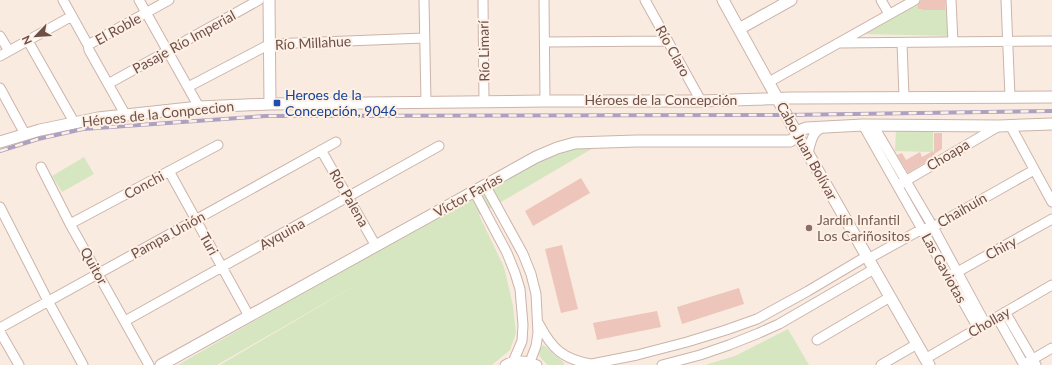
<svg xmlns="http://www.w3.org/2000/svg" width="1052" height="365" font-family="Lato,sans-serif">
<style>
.green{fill:#d6e6c0}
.building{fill:#edc5ba}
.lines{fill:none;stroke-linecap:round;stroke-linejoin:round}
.minor-casing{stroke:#cbb4ab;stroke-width:11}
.tertiary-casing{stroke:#cbb4ab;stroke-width:13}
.minor{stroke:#fff;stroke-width:9}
.tertiary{stroke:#fff;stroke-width:11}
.rail-casing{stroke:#ada1c1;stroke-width:4}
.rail{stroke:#fef0e5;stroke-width:2.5;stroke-dasharray:8;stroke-linecap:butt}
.transit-dot{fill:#1a4fb4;stroke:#fef0e5;stroke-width:1.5}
.education-dot{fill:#8d6e63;stroke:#fef0e5;stroke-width:1.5}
.labels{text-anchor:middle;stroke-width:4;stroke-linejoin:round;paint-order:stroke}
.street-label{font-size:14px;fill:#6e5049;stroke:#fef0e5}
.transit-label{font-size:14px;fill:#164399;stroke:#fef0e5;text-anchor:start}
.education-label{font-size:14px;fill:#785e54;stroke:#fef0e5;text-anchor:start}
</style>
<rect width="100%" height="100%" fill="#faebe0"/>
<path class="green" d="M919,0H949L952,36L861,34Z
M896,130L933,131V152L895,151Z
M595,147L479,215L504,267L513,306L516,333L510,350L492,365H220L368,278L217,365H178L287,302L548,155L567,148Z
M84,157L94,174L62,192L52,176Z
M788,329L809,365H705L735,356Z
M543,345C547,347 550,351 553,354C557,357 561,359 564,363V365H548C541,358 535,355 543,345Z"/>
<path class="building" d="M921,0H945V10H922V9H918V5L920,3Z
M934,133H942V149L934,154Z
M933,151L936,156L908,173L897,155L902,153L906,160L920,152L922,157Z
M581,178L590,193L533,226L525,211Z
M562,245L578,309L561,313L545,249Z
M739,288L744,304L682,324L677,307Z
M657,311L661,327L597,340L593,323Z"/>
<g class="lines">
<defs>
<path id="minor" d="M63,0L88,45L89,50L125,114
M139,0L199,107
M424,0L426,102
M483,0L484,102
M544,0L545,101
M645,0L701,101
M881,0L889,14
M951,0L953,42
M1006,0L1010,97
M0,36L9,51
M28,41L74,122
M545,42L668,41
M838,43L1052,41
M902,43L904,97
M88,45L169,0
M0,56L72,16
M769,82L915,0
M108,84L259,0
M188,87L270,44L424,38
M0,88L25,134
M863,125L978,328
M873,125L933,227L985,323
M1010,125L1052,202
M321,150L376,246
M808,153C811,142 812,131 824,127
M41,167L70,224L149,365
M169,171L249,316
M902,183L999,126
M485,185L523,254L531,274L536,294L538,333L536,346L530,362
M474,191L507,253L515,273L520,289L523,325L522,341L513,362
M0,207L48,301L83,365
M70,224L218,145
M868,259L922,229L933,227L1034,170
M952,275L1052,219
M1005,312L1036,365
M997,317L1024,365
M125,321L439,146
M539,324C552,349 563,359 591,364
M0,328L336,142
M0,332L19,365
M817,340L890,297
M925,359L1052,285
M1028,362L1052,348
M505,365C515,359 527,360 537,365
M587,365L637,355L687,342L726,330L757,319L808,291L867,256
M662,365L700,355L729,345L759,333L779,324L874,269
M881,365L917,344"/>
<path id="tertiary" d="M269,0L270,104
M723,0L798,136L929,365
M739,29L791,0
M0,142L40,130L98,118L199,107L270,104L545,101H701L791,98L1052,97
M161,365L536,157L557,148L575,143L636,141H790L798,136L801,130L806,128L863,125L999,126L1052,124"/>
</defs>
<use href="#minor" class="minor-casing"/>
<use href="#tertiary" class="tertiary-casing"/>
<use href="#minor" class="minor"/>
<use href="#tertiary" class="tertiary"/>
<defs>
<path id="rail" d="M0,151L38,139L83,129L266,116L787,115L1052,111"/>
</defs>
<use href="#rail" class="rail-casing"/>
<use href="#rail" class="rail"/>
</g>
<rect class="transit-dot" x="273" y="99" width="8" height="8" rx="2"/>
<circle class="education-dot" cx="809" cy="228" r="4"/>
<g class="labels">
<g class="street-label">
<text transform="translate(118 29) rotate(-29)" y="5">El Roble</text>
<text transform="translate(184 42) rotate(-29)" y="5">Pasaje Río Imperial</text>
<text transform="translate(313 43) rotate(-3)" y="5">Río Millahue</text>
<text transform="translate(484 51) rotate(-91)" y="5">Río Limarí</text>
<text transform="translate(673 51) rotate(61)" y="5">Río Claro</text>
<text x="661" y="105">Héroes de la Concepción</text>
<text transform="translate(158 114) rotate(-6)" y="5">Héroes de la Conpcecion</text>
<text transform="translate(807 151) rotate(61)" y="5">Cabo Juan Bolívar</text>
<text transform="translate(948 155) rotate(-31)" y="5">Choapa</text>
<text transform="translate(144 185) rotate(-28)" y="5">Conchi</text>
<text transform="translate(468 195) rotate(-29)" y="5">Víctor Farías</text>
<text transform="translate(349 198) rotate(60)" y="5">Río Palena</text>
<text transform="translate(962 210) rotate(-30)" y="5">Chaihuín</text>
<text transform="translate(282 234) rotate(-29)" y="5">Ayquina</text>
<text transform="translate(168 235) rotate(-29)" y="5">Pampa Unión</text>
<text transform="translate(209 244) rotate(61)" y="5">Turi</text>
<text transform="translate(1001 248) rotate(-29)" y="5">Chiry</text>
<text transform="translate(94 266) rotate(61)" y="5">Quitor</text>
<text transform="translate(944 268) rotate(61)" y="5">Las Gaviotas</text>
<text transform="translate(989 322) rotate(-30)" y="5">Chollay</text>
</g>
<g class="transit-label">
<text x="285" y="100">Heroes de la<tspan x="285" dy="16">Concepción, 9046</tspan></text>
</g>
<g class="education-label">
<text x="817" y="225">Jardín Infantil<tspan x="817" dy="16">Los Cariñositos</tspan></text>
</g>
</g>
<g transform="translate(36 36) rotate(245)" stroke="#fef0e5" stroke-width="3" paint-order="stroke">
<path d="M0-3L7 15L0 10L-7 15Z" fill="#6e5049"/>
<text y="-6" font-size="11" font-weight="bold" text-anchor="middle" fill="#6e5049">N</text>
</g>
</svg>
